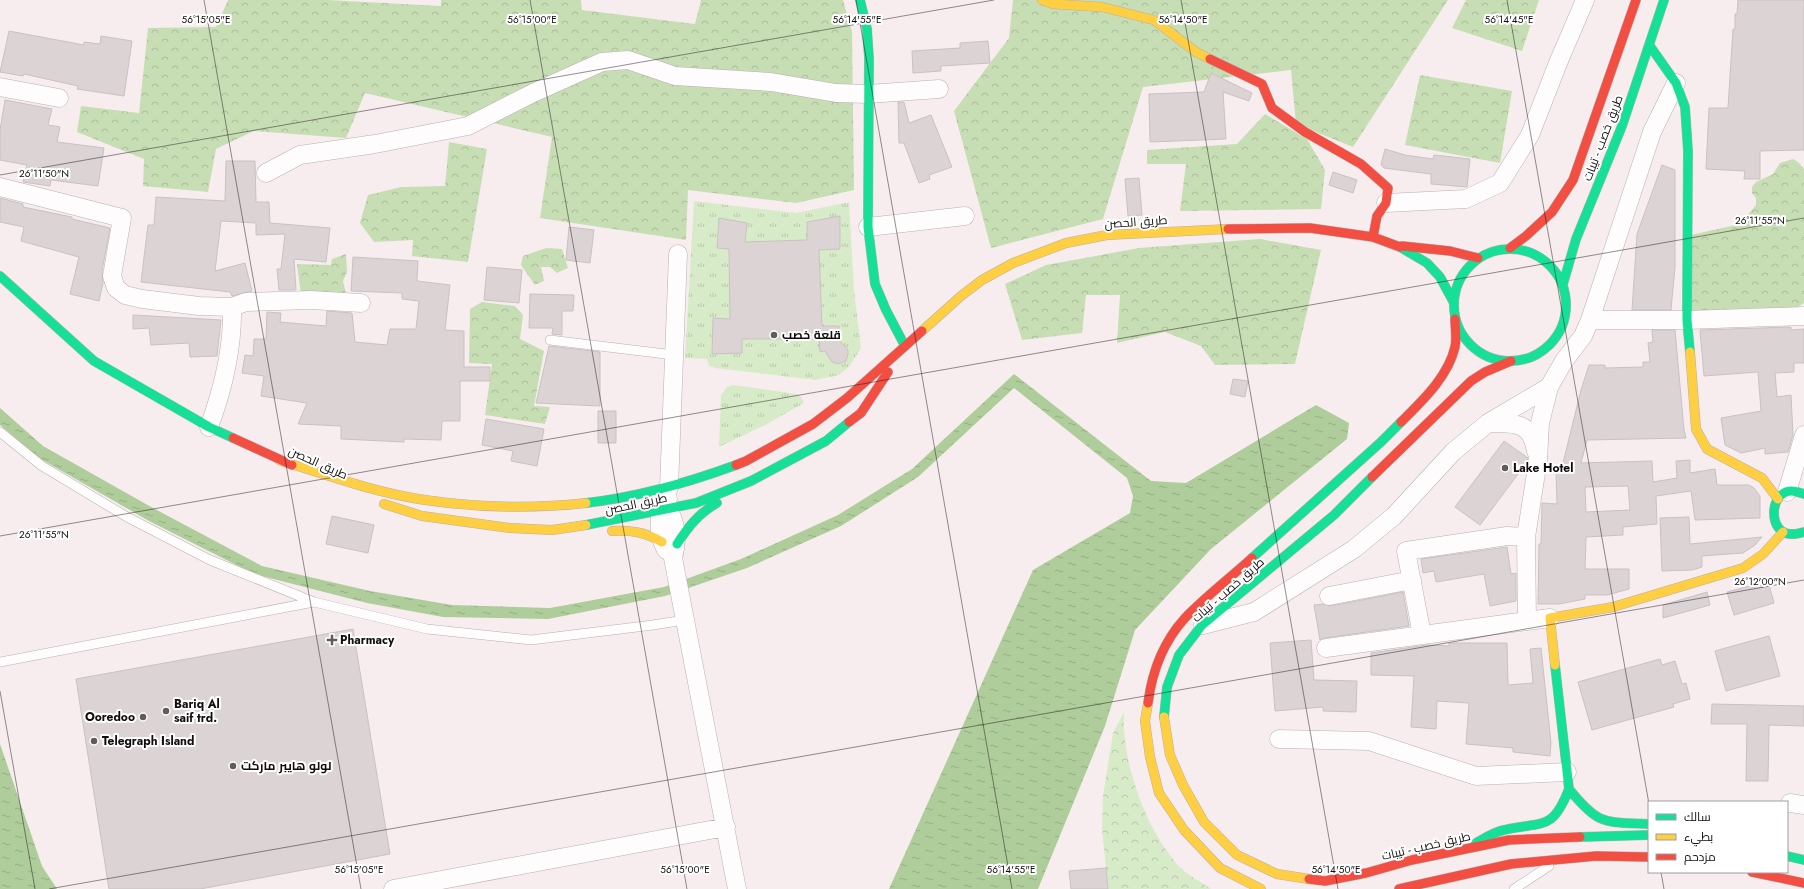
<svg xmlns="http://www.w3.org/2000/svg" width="1804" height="889" font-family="Jost,Cairo,sans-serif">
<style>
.grass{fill:url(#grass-tufts)}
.forest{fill:url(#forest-crowns)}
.park{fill:url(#park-crowns)}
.water{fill:url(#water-ripples)}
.building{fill:#dbd3d4;stroke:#cac1c2;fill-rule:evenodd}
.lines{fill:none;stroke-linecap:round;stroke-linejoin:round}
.lane-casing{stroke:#b8b0b1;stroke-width:10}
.street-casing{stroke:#b8b0b1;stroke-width:19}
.fast-casing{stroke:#b8b0b1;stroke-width:10}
.slow-casing{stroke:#b8b0b1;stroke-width:10}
.jam-casing{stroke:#b8b0b1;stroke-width:10}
.lane{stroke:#fefcfc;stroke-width:9}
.street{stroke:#fefcfc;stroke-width:18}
.fast{stroke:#16e098;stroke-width:9}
.slow{stroke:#ffcf43;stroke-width:9}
.jam{stroke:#f24e42;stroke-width:9}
.ticks{fill:none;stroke:#120c0d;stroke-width:1;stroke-opacity:0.45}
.poi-dot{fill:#625b5c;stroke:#fff;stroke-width:1.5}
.labels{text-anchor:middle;stroke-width:4;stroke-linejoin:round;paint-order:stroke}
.street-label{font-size:12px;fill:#120c0d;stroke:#fff}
.poi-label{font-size:12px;font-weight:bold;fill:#120c0d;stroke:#fff;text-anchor:start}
.ticks-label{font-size:10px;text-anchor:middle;fill:#120c0d;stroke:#fff;stroke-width:4;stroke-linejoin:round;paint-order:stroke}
</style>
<defs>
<pattern id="grass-tufts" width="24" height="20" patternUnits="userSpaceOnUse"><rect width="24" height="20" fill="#d8ebc8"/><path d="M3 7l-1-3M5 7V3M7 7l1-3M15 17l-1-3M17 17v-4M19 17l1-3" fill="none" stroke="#b8c8ab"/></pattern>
<pattern id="forest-crowns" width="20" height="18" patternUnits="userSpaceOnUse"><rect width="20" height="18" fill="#c7deb5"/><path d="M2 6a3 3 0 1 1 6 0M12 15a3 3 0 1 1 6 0" fill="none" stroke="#aabd9a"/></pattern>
<pattern id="park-crowns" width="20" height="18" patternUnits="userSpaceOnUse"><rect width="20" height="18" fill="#d8ebc8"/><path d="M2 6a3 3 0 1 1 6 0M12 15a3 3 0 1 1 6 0" fill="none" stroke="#b8c8ab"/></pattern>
<pattern id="water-ripples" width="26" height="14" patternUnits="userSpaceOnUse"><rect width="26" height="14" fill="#aecd9a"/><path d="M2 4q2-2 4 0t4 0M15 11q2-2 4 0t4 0" fill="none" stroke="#95af84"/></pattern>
</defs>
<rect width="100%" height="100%" fill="#f8edee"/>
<path class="grass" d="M694,201L796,213L849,202L854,290L861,348L849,367L839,375L816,380L715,368L709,366L707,359L685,358Z
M733,385L797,394L801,397L804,403L765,425L719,447L721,395L727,387Z"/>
<path class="forest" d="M228,0H327L441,6V0H581L582,10L695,24L701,0H843L852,32L854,190L796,203L688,190L686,240L540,218L552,137L365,93L346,138L254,131L216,149L208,192L143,186L144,159L77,132L81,106L139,113L148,28L216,27Z
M1013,0H1448L1353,147L1296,124L1291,70L1143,87L1103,219L991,248L954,111L1009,38Z
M1466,0H1539L1522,51L1452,28Z
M1420,75L1512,91L1500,163L1405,145Z
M1265,114L1307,139L1325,170L1321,209L1180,211L1186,164H1147V150L1237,144Z
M449,142L487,149L468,262L412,256L413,240L374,242L360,223L368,195L401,187L445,186Z
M1793,159L1798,162L1804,169V303L1795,309L1736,313L1716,310L1691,316V235L1740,224L1756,205V198L1752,193V187L1756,182L1773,174L1780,163Z
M1260,239L1321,250L1295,364L1215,365L1201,346L1165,332L1117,343L1120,295H1086L1082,333L1022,340L1005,284L1046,265L1139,248Z
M546,248L562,249L568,268L557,273L550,267H541L544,281L535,285L521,265L523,256Z
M346,254L347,272L343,281L346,294L301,295L297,264L331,265L332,259Z
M482,302L515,306L523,315L520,339L544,351L534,406L550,407L545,424L485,415L492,364L469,363L470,309Z"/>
<path class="park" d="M1124,712C1121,762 1148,838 1185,872C1193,878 1203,883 1211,889H1108L1102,828L1103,796L1113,733Z"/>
<path class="water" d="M1014,374L1151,481L1186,483L1316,405L1349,423L1347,439L1211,549L1135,630L1105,726L1038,889H889L1033,570L1130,513L1133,496L1127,478L1014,388L918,477L841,526L747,568L665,596L548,619L443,617L367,603L254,574L149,521L39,458L0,425V408L43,446L153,508L262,566L370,591L452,605L550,608L664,587L741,559L838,515L912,469Z
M0,744L42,866L57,889H0Z"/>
<path class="building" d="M1738,0H1804V150L1760,151V179H1744L1745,171L1706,169L1709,108H1728L1733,29H1735V14H1737Z
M9,31L84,45V42L100,44L101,36L132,41L124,96L77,89L78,86L24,74L23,76L0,72Z
M988,41L990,63L941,66V71L913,73L912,51L960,48V43Z
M1211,73L1252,93L1249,101L1223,92L1226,139L1150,142L1149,94L1204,92Z
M5,100L52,109L48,125L60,127L57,142L104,148L98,186L51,180L50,186L23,182L27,165L0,160V130Z
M898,102H904L909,123L931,115L952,167L929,175L930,179L919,183L904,143H899Z
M1385,149L1405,155L1433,159L1434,155L1470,159L1467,187L1431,184V174L1384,168L1381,165Z
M226,161H255L256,202H269L270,223L330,228L326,262L294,259L296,290H279L277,269H281L285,234L256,235V223L221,221L215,271L245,263L252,291L232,296L230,292L141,282L148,225H154L156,197L225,201Z
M1662,165L1675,170V267L1671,310H1632L1637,234Z
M1333,172L1357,180L1353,193L1329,185Z
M1139,178L1142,215L1128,216L1125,179Z
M0,198L23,204V207L72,217V219L110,228L102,271L103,283L99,301L70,294L79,257L21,241L24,227L0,222Z
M840,216V249L819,250L822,326H839V340L848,350V355L846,361L838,364L832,362L825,351L820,352L819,339H742V353L712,354L713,318L730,319L729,249L717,248L719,218L747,223L745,242L807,240V222Z
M569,227L594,230L590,263L566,260Z
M353,257L418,261L417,281L450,285L445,330L464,331V367H490V381H460V421H442L441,440L404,439V442L341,439V426L298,424L307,403L261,396L264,376L242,373L245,355L253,356L254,339H266L267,312L281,313L280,322L326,326L327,311L352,313L355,342L387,345L390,329H416L419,301L402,299V293L351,291Z
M487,267L522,270L519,303L484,300Z
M530,294L574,295L573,311H562V335L552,334L553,328H529Z
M133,315L221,320L217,356L190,357L189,343L151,345L149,328L133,329Z
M1791,327V330L1804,329V363H1794V372L1775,373L1777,397L1791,395L1793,435L1788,452L1765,454V448L1741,453L1725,445L1721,418L1761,411L1758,372L1704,376L1700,330Z
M1652,330H1675L1684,430L1686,438L1587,440L1581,463L1652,461L1653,482L1677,478L1676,461L1690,460V473L1715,469L1717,485H1749L1754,488L1760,496V518L1695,520L1691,491L1656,496L1657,524L1623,527V535L1586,537L1585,569H1629V589L1607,595H1585V599L1559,604H1538L1539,544H1541L1542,503L1557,504L1556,471H1561L1581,390L1589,365H1605V368L1643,367V362H1650L1648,343L1653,342ZM1628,486L1630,510L1586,512L1585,487Z
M549,346L600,352V406L536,403Z
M1233,379L1248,381L1245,397L1230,394Z
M598,411H616V443H598Z
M486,419L544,429L537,466L511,461L513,451L482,445Z
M1504,441L1528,458L1527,462L1480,525L1455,507Z
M332,516L374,525L368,553L326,544Z
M1689,517L1690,544L1762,537L1755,545L1743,553L1702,556V567L1692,570L1662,571L1660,518Z
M1507,547L1511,574L1516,573V601L1490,606L1484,574L1436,582L1434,571L1423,573L1421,559Z
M1768,581L1774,603L1734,615L1727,592Z
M1403,592L1409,626L1325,638L1320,640L1314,605L1323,604L1331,606Z
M1707,592L1710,605L1663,618V605Z
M353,629L390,854L200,889H109L76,679Z
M1769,636L1780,676L1726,691L1715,651Z
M1311,640L1314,680L1357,681L1356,712L1323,711V707L1275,711L1270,643Z
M1449,643H1507L1508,685L1533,683L1530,649L1541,648L1551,743L1550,756L1513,752V748L1466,744L1469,703L1437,701L1436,729L1411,727L1414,676L1371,675V653L1427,645L1449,646Z
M1660,659L1662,665L1675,661L1682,684L1686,683L1690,699L1673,704L1674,707L1592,730L1578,682Z
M1712,704L1804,706V726L1769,725L1768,781H1746L1747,724H1711Z
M1106,868L1108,889H1071L1069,871Z"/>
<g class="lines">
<defs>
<path id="lane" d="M550,340L674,355
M0,432L42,466L127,517L210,560L314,602L427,629L531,640L653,625L685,620
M0,662L314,602
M1514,889L1549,866"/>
<path id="street" d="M0,87L59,98
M266,173L300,155L375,144L468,126L533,93L602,62L628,60L675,76L771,82L836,93L868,94L939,89
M0,187L122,218L112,276L116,288L125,295L142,299L199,306L232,307L246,302L311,300L361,303
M1386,203L1466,199L1500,183L1530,135L1558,63L1585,0
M868,227L965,216
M1590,320H1687L1804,316
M1489,423C1514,423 1531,421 1536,451
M209,427C223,389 233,347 232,307
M669,488L678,254
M1787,492L1804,435
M660,499C676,516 679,536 673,558L737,889
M666,550C658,534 656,514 668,499
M1329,596L1412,580
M1550,618L1527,621L1526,537L1538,460L1540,423L1549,387L1564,361L1583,336L1590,320L1652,132L1676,83
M1203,625L1254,612L1354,549L1394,516L1453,452L1488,423L1549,387
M1422,635L1406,551L1507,536L1526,537
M1326,648L1527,621
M1279,739L1369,741L1476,776L1567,772
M1790,803L1804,805
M393,889L726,827"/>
<path id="fast" d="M860,0L867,29L869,58L868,227L875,284L886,310L905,346
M1650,46L1676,83L1685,107L1688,151L1687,320L1690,352
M1400,247L1427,263L1440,277L1453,301
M1454 305a56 56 0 1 1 112 0a56 56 0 1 1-112 0Z
M0,276L94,361L209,427L233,438
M1563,284L1576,239L1622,126L1664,0
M1804,494C1800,493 1796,491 1792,491C1768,491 1768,535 1792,534C1796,534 1800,533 1804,532
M586,503C639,497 687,483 736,465
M586,525L696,503L751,481L826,441L849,422
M677,544C688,527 699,513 717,503
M1252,558L1381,442L1401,422
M1164,717L1167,687L1179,655L1202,625L1334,515L1372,477
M1569,789C1599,826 1604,822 1649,824
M1580,837L1649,835
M1476,843C1485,838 1494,832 1504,830C1543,821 1552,832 1569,789L1555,665
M1787,856L1804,860"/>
<path id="slow" d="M1042,0L1053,4L1102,7L1154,20L1196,52L1210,59
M922,331L961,296L982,280L1013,263L1066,243L1107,235L1228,229
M1690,352L1696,429L1707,449L1762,478L1778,499
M279,460C327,475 376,493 425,500C480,508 532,509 586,503
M384,504L422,516L510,528L552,530L586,525
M612,531C631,530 645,532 662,542
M1555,665L1550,618L1613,607L1743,568L1763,554L1783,532
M1148,703L1145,721L1150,757L1159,793L1184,830L1220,868L1261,889
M1164,717L1170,755L1183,785L1204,822L1237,855L1277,874L1309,879"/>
<path id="jam" d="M1210,59L1262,84L1272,108L1305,132L1361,164L1388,188L1386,203L1377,216L1373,237
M1228,229L1310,228L1373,237L1400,247
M1402,246L1450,251L1478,258
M1510,248L1526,236L1552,212L1573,180L1636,0
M849,422L861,413L888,372
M1401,422C1422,401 1448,377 1455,347C1457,338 1455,328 1455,319
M233,438L292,465
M736,465L746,461L813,424L847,398L922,331
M1372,477L1471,381L1485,372L1511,361
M1148,703C1152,672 1164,641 1185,618C1205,597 1230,578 1252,558
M1752,872L1804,883
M1309,879L1325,881L1366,873L1412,860L1509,840L1580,837
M1399,889L1511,864L1596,856L1649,857"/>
</defs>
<use href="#lane" class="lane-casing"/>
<use href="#street" class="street-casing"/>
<use href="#fast" class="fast-casing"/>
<use href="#slow" class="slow-casing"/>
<use href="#jam" class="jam-casing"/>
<use href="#lane" class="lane"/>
<use href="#street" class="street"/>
<use href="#fast" class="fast"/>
<use href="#slow" class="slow"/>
<use href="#jam" class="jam"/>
</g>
<path class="ticks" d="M204,0L361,889M530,0L687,889M856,0L1012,889M1181,0L1338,889M1507,0L1649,804M0,175L994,0M0,536L1804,218M0,691L35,889M1661,872L1664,889M49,889L1804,580"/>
<g class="poi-dot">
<circle cx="774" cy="335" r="4"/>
<circle cx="1505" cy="468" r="4"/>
<path d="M330 634h4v4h4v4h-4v4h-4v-4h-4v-4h4z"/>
<circle cx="166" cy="711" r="4"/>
<circle cx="143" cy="717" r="4"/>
<circle cx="94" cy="741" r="4"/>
<circle cx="233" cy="766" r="4"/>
</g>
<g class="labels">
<g class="street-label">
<text transform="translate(1603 138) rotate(-69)" y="4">طريق خصب - تيبات</text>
<text transform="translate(1136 222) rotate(-4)" y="4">طريق الحصن</text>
<text transform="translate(318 463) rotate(24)" y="4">طريق الحصن</text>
<text transform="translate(636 504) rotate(-12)" y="4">طريق الحصن</text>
<text transform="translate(1228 590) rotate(-41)" y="4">طريق خصب - تيبات</text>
<text transform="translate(1426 846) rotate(-13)" y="4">طريق خصب - تيبات</text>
</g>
<g class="poi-label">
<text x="782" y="339">قلعة خصب</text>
<text x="1513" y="472">Lake Hotel</text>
<text x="340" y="644">Pharmacy</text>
<text x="174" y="708">Bariq Al<tspan x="174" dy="14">saif trd.</tspan></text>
<text x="135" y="721" text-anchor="end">Ooredoo</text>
<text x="102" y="745">Telegraph Island</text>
<text x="241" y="770">لولو هايبر ماركت</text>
</g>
</g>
<g class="ticks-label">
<text x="206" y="23">56°15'05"E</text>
<text x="532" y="23">56°15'00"E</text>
<text x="857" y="23">56°14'55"E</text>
<text x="1183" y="23">56°14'50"E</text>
<text x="1509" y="23">56°14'45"E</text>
<text x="44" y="177">26°11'50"N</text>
<text x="1760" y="224">26°11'55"N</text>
<text x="44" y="538">26°11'55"N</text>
<text x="1760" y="585">26°12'00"N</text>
<text x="359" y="873">56°15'05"E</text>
<text x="685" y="873">56°15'00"E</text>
<text x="1011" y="873">56°14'55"E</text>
<text x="1336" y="873">56°14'50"E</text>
</g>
<rect x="1648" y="801" width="140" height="72" fill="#ffffff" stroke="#a09e9e"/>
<rect x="1656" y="814" width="20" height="6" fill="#16e098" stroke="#a09e9e"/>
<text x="1684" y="821" font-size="12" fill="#120c0d">سالك</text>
<rect x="1656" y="834" width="20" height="6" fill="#ffcf43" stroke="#a09e9e"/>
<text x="1684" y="841" font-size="12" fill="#120c0d">بطيء</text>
<rect x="1656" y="854" width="20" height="6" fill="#f24e42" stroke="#a09e9e"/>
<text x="1684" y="861" font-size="12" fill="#120c0d">مزدحم</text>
</svg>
